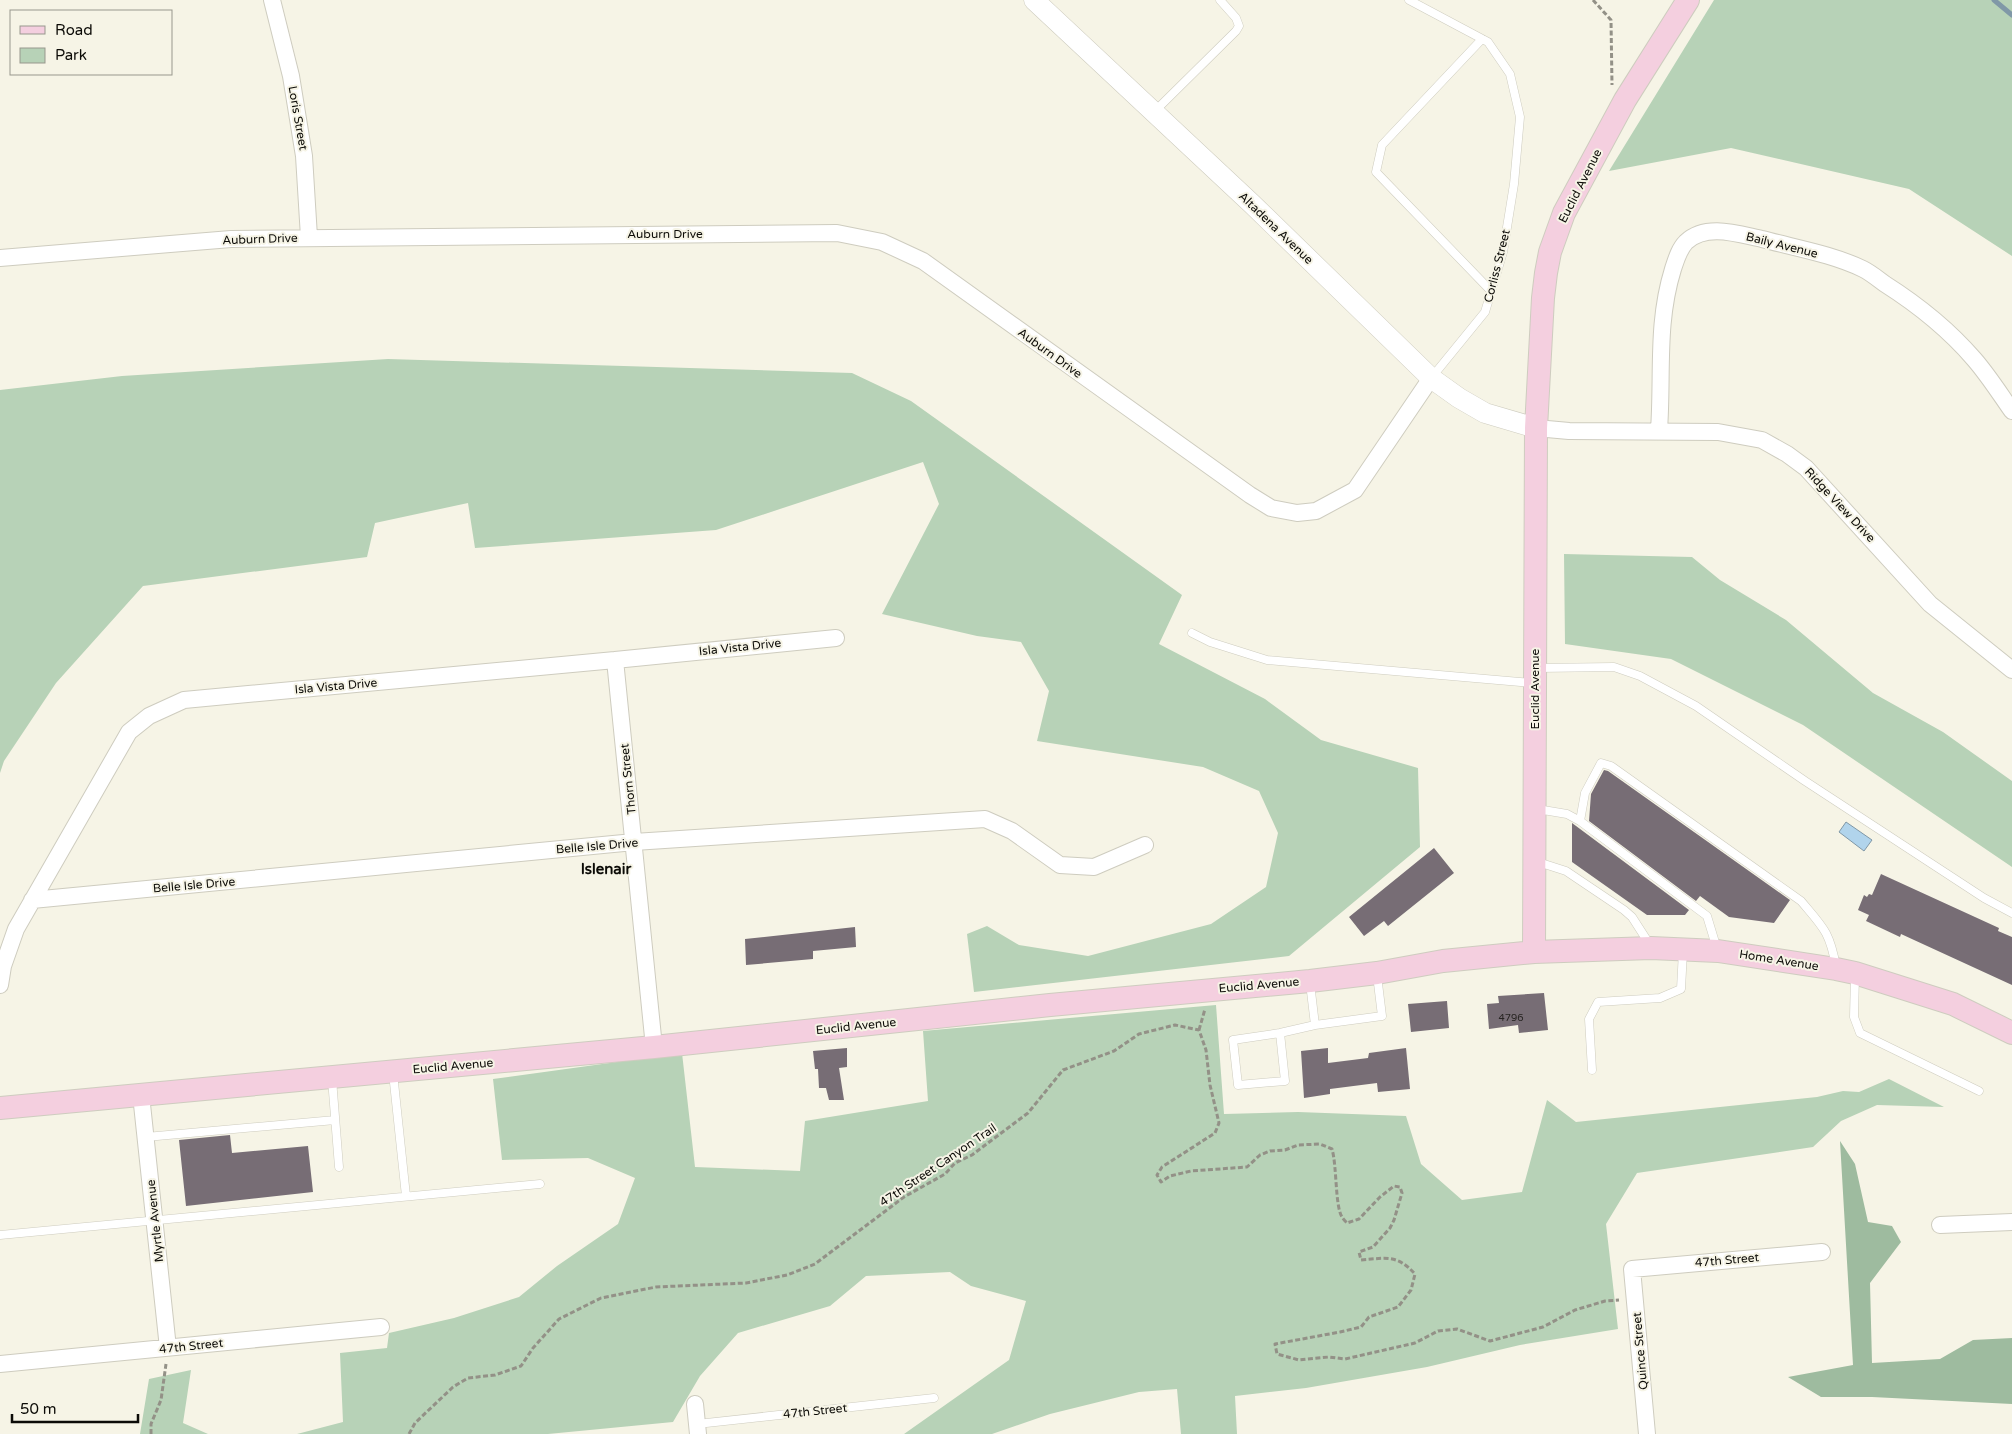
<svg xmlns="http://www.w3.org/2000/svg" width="2012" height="1434" font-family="'Varela Round',sans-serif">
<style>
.green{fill:#b7d2b7}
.forest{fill:#9ebb9f}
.water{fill:#b1d4ec;stroke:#8098a7}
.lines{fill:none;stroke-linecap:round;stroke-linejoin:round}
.stream{stroke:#8098a7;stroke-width:5}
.building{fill:#776d75}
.service-casing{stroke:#ceccbf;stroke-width:9}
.minor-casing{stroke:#ceccbf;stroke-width:18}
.tertiary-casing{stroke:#ceccbf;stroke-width:21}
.secondary-casing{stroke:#ceccbf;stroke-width:24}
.path{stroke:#939187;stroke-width:3;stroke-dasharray:5 2.5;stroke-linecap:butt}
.service{stroke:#fff;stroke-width:8}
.minor{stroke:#fff;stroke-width:16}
.tertiary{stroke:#fff;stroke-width:20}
.secondary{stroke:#f4cfdf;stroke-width:22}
.labels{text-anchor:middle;stroke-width:4;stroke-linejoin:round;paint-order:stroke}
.number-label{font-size:10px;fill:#272422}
.street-label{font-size:12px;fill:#0c0b07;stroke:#f6f4e6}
.quarter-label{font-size:15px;font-weight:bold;fill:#0c0b07;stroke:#f6f4e6}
</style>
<rect width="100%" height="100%" fill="#f6f4e6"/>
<path class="green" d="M1714,0H2012V256L1909,189L1731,148L1609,171Z
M388,359L852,373L911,401L1182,595L1159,644L1265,699L1321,740L1418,768L1420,847L1289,956L974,992L967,934L987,926L1019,945L1088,956L1211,924L1266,887L1278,833L1259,791L1203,767L1037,741L1049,691L1021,642L977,636L882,614L939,504L923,462L716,530L475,548L468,503L375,523L367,557L143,586L56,683L4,761L0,773V390L122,376Z
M1564,554L1692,557L1720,580L1786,620L1873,693L1943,732L2012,781V867L1803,725L1671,659L1565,644Z
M1216,1005L1224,1114L1298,1112L1406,1116L1421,1164L1462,1200L1522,1192L1547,1100L1576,1122L1817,1097L1843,1091L1859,1092L1889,1079L1944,1107L1877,1105L1841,1121L1813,1147L1637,1173L1606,1224L1618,1329L1520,1345L1427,1367L1306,1388L1235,1396L1237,1434H1181L1177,1389L1139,1392L1050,1414L992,1434H904L1009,1360L1026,1301L971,1286L950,1272L866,1276L830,1306L738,1333L700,1376L673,1422L548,1434H297L343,1422L340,1353L387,1348L389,1333L454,1318L519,1297L557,1266L618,1224L635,1178L588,1158L502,1160L493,1079L682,1053L695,1167L800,1171L805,1121L928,1101L923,1031Z
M191,1370L183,1423L208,1434H140L149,1379Z"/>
<path class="forest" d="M1840,1141L1855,1164L1868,1222L1892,1226L1901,1242L1870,1283L1872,1363L1940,1359L1973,1340L2012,1338V1404L1872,1397H1821L1788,1377L1853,1365Z"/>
<path class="water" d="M1846,822L1872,840L1864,851L1839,832Z"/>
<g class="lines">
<path class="stream" d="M1994,0L2012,15"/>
</g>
<path class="building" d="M1604,770L1608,771L1790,900L1774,923L1729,917L1700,896L1696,901L1589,821L1591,794Z
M1572,823L1689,910L1685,915H1647L1572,862Z
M1434,848L1454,873L1388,926L1384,921L1364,936L1349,917Z
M1881,874L1999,928L1998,931L2012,937V985L1901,934L1900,937L1866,921L1869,915L1858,910L1864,895L1867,897L1869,894L1872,895Z
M855,927L856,947L813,951V959L746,965L745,939Z
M1544,993L1548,1030L1519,1033L1518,1025L1489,1029L1487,1004L1499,1003L1498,996Z
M1447,1001L1449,1028L1411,1032L1408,1004Z
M847,1048V1067L839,1068L844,1100H829L826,1088H819L818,1069H815L813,1051Z
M1328,1048V1063L1368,1058L1369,1053L1406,1048L1410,1089L1378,1092L1377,1083L1330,1089V1094L1304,1098L1301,1051Z
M230,1135L232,1153L308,1146L313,1192L186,1206L179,1140Z"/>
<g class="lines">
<defs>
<path id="service" d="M1409,0L1488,42L1510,74L1520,117L1514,184L1503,252L1485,312L1432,377
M1482,39L1382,145L1376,172L1491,291
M1154,112L1236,31L1239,26L1236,18L1220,0
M1192,633L1210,642L1267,660L1533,683
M1538,668L1614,667L1640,676L1696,706L1805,781L1984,898L2012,913
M1537,809L1567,814L1580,821
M1538,862L1566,871L1624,910L1632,917L1650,945
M1717,949L1707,916L1580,821L1585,793L1601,763L1611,766L1801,901C1823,927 1830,932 1836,967
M1855,975L1854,1017L1860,1033L1979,1091
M1310,983L1315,1025L1382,1016L1377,975
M1280,1033L1285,1081L1238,1085L1233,1040L1280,1033L1315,1025
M1592,1070L1589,1019L1598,1002L1660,998L1681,989L1683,951
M393,1073L406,1196
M332,1079L339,1167
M146,1137L335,1120
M0,1235L540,1184
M697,1424L934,1398"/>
<path id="minor" d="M272,0L291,76L304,156L309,237
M0,258L231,239L837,233L882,242L923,261L1250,495L1271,508L1297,513L1316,511L1355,490L1431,378
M1536,428L1569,431L1718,432L1762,440L1787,454L1806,468L1930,604L2012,670
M1659,430C1663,374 1656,324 1673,269C1676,260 1679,249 1686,242C1706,223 1738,234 1762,239C1795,248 1832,254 1863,269C1871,273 1878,279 1885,284C1918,305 1949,330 1974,359C1988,375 2000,394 2012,411
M615,660L654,1047
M32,900L634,842L985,819L1012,831L1060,865L1094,867L1145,845
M0,985L3,966L16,929L129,732L149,716L184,700L615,660L836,638
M141,1095L168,1348
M1940,1225L2012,1222
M0,1364L381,1327
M695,1404L698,1434
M1647,1434L1632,1269L1822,1252"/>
<path id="tertiary" d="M1034,0L1252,204L1431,378L1459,398L1485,413L1536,428"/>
<path id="secondary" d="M1534,952L1536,428L1543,298L1546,273L1550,252L1564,213L1625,100L1688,0
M0,1108L654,1047L1050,1005L1310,981L1377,973L1443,961L1534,952L1651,948L1718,951L1836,969L1855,973L1953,1004L2012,1033"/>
</defs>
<use href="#service" class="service-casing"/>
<use href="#minor" class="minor-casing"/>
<use href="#tertiary" class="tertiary-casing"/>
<use href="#secondary" class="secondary-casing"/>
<path class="path" d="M1593,0L1611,20L1612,85
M1199,1030L1205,1009
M151,1434V1424L161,1400L166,1364
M409,1434L415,1423L453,1387L468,1378L495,1375L521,1366L533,1348L559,1319L601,1298L656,1287L746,1283L787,1275L815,1264L904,1197L945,1174L955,1163L972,1155L1028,1113L1063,1070L1114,1051L1139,1034L1175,1025L1199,1030L1206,1050L1210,1085L1219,1123L1215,1133L1162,1167L1157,1175L1161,1182L1170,1176L1191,1171L1247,1167L1260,1155L1270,1151L1285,1150L1298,1145L1320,1144L1332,1149C1337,1166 1335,1206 1342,1217C1343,1219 1346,1222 1347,1223L1359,1219L1380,1197L1394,1186L1400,1187L1402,1193L1394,1220L1390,1228L1373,1247L1359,1252L1361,1260C1386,1258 1397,1254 1415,1274L1411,1290L1398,1307L1369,1317L1361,1327L1340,1332L1275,1344L1277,1354L1299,1360L1329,1357L1345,1359L1415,1343L1438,1331L1457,1329L1490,1341L1543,1327L1575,1310L1605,1301L1619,1300"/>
<use href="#service" class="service"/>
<use href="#minor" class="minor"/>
<use href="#tertiary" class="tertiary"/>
<use href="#secondary" class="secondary"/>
</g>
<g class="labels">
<g class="number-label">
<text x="1511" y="1021">4796</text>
</g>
<g class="street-label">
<text transform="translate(298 118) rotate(80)" y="4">Loris Street</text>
<text transform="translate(1580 186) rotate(-63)" y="4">Euclid Avenue</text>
<text transform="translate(1276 228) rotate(44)" y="4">Altadena Avenue</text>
<text x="665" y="238">Auburn Drive</text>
<text transform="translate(260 239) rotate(-2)" y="4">Auburn Drive</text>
<text transform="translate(1782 245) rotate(14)" y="4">Baily Avenue</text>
<text transform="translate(1497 266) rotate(-76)" y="4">Corliss Street</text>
<text transform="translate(1050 353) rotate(36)" y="4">Auburn Drive</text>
<text transform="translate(1840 505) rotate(47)" y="4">Ridge View Drive</text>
<text transform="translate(740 647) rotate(-6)" y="4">Isla Vista Drive</text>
<text transform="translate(336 686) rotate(-5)" y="4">Isla Vista Drive</text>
<text transform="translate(1535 689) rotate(-90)" y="4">Euclid Avenue</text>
<text transform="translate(628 779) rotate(-96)" y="4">Thorn Street</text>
<text transform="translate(597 846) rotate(-5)" y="4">Belle Isle Drive</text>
<text transform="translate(194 885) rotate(-5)" y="4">Belle Isle Drive</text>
<text transform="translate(1779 960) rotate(9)" y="4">Home Avenue</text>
<text transform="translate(1259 985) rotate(-5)" y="4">Euclid Avenue</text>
<text transform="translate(856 1026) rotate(-6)" y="4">Euclid Avenue</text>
<text transform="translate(453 1066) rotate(-5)" y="4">Euclid Avenue</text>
<text transform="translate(938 1165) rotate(-34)" y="4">47th Street Canyon Trail</text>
<text transform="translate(155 1221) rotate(-96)" y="4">Myrtle Avenue</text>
<text transform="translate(1727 1260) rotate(-5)" y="4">47th Street</text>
<text transform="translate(191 1346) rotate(-6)" y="4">47th Street</text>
<text transform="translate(1640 1351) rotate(-95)" y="4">Quince Street</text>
<text transform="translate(815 1411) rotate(-6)" y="4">47th Street</text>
</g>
<g class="quarter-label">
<text x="606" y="874">Islenair</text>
</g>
</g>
<rect x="10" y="10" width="162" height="65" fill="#f6f4e6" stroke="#98978d"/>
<rect x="20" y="26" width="25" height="8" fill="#f4cfdf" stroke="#98978d"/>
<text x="55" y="35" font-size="15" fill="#0c0b07">Road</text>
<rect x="20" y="48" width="25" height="15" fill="#b7d2b7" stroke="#98978d"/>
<text x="55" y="60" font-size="15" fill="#0c0b07">Park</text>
<path d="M12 1414v8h126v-8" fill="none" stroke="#0c0b07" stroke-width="2.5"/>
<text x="20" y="1414" font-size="15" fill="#0c0b07" stroke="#f6f4e6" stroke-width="4" paint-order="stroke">50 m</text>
</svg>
